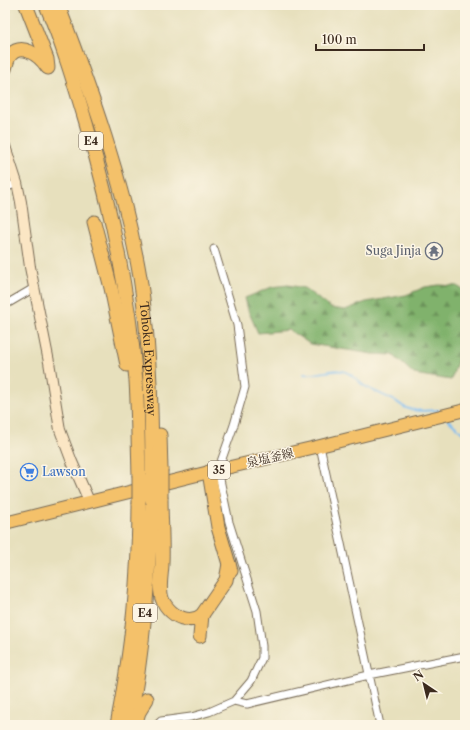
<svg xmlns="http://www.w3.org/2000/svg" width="470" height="730" font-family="'Libre Caslon Text','Noto Serif JP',serif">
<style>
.forest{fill:url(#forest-firs);stroke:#5e6e45}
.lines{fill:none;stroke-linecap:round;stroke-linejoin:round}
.stream{stroke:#7cbcf1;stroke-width:2}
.street-casing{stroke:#776a56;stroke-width:9}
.secondary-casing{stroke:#776a56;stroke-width:12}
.primary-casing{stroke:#776a56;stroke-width:14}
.highway-casing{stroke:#776a56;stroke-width:15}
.street{stroke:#fff;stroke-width:7}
.secondary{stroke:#fbe6c4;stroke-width:10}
.primary{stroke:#f4c16b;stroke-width:12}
.highway{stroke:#f4c16b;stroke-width:13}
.highway-bridge-casing{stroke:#776a56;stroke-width:15;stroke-linecap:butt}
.highway-bridge{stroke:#f4c16b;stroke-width:13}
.labels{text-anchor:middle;stroke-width:3;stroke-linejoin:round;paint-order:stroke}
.shield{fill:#fcf5e5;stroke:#75675a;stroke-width:1}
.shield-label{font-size:11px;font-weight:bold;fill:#3b2a1e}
.worship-label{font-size:12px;fill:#5b616d;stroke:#fcf5e5;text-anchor:end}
.street-label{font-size:12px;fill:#3b2a1e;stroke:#fcf5e5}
.shop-label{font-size:12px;fill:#366cbe;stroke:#fcf5e5;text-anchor:start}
</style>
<defs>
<pattern id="forest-firs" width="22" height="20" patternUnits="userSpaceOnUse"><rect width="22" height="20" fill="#80b26c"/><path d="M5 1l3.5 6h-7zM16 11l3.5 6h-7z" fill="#6a9158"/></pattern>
</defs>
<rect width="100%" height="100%" fill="#fcf5e5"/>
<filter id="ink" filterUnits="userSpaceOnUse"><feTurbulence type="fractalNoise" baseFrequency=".025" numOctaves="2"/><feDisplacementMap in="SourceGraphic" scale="8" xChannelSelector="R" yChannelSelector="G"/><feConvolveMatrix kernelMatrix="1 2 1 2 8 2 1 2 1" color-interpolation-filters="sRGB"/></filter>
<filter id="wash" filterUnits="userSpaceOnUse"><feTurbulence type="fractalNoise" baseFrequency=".012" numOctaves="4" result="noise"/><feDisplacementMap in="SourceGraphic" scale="16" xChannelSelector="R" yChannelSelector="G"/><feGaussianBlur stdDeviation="0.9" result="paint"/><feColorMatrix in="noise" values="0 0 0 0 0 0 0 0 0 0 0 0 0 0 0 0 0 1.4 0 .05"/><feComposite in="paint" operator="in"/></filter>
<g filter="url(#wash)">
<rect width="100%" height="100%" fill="#e7e0bd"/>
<path class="forest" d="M288,285L304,288L331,308L345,310L366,302L406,295L425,287L439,285L457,286L465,291L464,307L465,310V338L451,380L414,374L393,355L372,354L310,344L289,330L258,333L248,310L245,298L272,287Z"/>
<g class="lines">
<path class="stream" d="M304,374C317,376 335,367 346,372C353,375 358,381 363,385C372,391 382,394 391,399C396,401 400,404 404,407C415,412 427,411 438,410L440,412
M447,419L465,435"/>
</g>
</g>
<g filter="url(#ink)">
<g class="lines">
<defs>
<path id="street" d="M5,188L17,183
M5,305L34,288
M320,446L380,725
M234,701L247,704L369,675L465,656
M157,725L161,721L191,717L209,712L234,701L251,681L262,658V646L257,611L229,522L218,470L234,425L245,387L237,325L214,249"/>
<path id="secondary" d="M5,146L17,183L21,202L30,267L49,362L60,430L72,462L89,501"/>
<path id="primary" d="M5,523L209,472L320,446L465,410"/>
<g id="highway">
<path d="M26,5L47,59L48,68"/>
<path d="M46,5C62,43 74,83 86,123C111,207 129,294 136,381C138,412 138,444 139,475"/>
<path id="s1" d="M58,5C92,93 124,183 140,277C150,342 152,407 152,473"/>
<path d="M5,69C6,66 7,61 9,57C20,40 40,56 47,67"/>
<path d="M94,222L111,288L127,365"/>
<path d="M160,435L161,470"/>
<path d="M209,472L218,527L231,571"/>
<path d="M161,498C161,519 163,541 162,563C162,573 159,584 161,594C162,604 172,615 182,618C190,621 196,620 202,615L226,580L229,564"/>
<path d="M200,636L202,615"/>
<path d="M117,725C131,653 139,578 139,504"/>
<path d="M129,725C144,651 149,575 152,500"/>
<path d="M135,725L139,712L147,699"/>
</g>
</defs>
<use href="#street" class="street-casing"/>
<use href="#secondary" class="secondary-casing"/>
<use href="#primary" class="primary-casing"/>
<use href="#highway" class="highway-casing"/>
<use href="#street" class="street"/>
<use href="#secondary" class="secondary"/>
<use href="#primary" class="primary"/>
<use href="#highway" class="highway"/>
<defs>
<path id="highway-bridge" d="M161,498V470
M152,500V473
M139,504V475"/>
</defs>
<use href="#highway-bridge" class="highway-bridge-casing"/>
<use href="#highway-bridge" class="highway-bridge"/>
</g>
</g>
<defs>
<symbol id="temple-ring" viewBox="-11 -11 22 22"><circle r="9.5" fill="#fcf5e5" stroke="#6b7280" stroke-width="1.5"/><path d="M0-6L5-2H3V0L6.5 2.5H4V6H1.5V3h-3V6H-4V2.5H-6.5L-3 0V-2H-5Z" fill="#6b7280"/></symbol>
<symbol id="supermarket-ring" viewBox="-11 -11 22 22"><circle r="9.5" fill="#fcf5e5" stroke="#3f7fe0" stroke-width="1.5"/><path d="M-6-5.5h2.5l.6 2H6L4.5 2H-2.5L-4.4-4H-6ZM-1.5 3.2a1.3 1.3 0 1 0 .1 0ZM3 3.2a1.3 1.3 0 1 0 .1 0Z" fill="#3f7fe0"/></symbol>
</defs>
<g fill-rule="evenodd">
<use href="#temple-ring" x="424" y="241" width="20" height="20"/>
<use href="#supermarket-ring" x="19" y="462" width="20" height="20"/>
</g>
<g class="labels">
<g class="shield">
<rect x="79" y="132" width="24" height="18" rx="3"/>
<rect x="208" y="461" width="22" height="18" rx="3"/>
<rect x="133" y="604" width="24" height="18" rx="3"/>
</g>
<g class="shield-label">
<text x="91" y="145">E4</text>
<text x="219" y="474">35</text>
<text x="145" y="617">E4</text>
</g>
<g class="worship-label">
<text x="421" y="255">Suga Jinja</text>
</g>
<g class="street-label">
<text dy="4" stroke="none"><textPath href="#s1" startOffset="367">Tohoku Expressway</textPath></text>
<text transform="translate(270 458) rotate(-13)" y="4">泉塩釜線</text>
</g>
<g class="shop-label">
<text x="42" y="476">Lawson</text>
</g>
</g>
<rect width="470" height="730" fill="none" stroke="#fcf5e5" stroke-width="20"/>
<g transform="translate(424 684) rotate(325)" stroke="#fcf5e5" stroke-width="3" paint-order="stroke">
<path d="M0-3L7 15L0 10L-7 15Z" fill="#3b2a1e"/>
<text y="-6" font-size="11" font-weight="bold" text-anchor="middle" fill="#3b2a1e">N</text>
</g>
<path d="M316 44v6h108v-6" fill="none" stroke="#3b2a1e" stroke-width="2"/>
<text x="322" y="44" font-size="12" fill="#3b2a1e" stroke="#fcf5e5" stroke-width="3" paint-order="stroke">100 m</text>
</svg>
